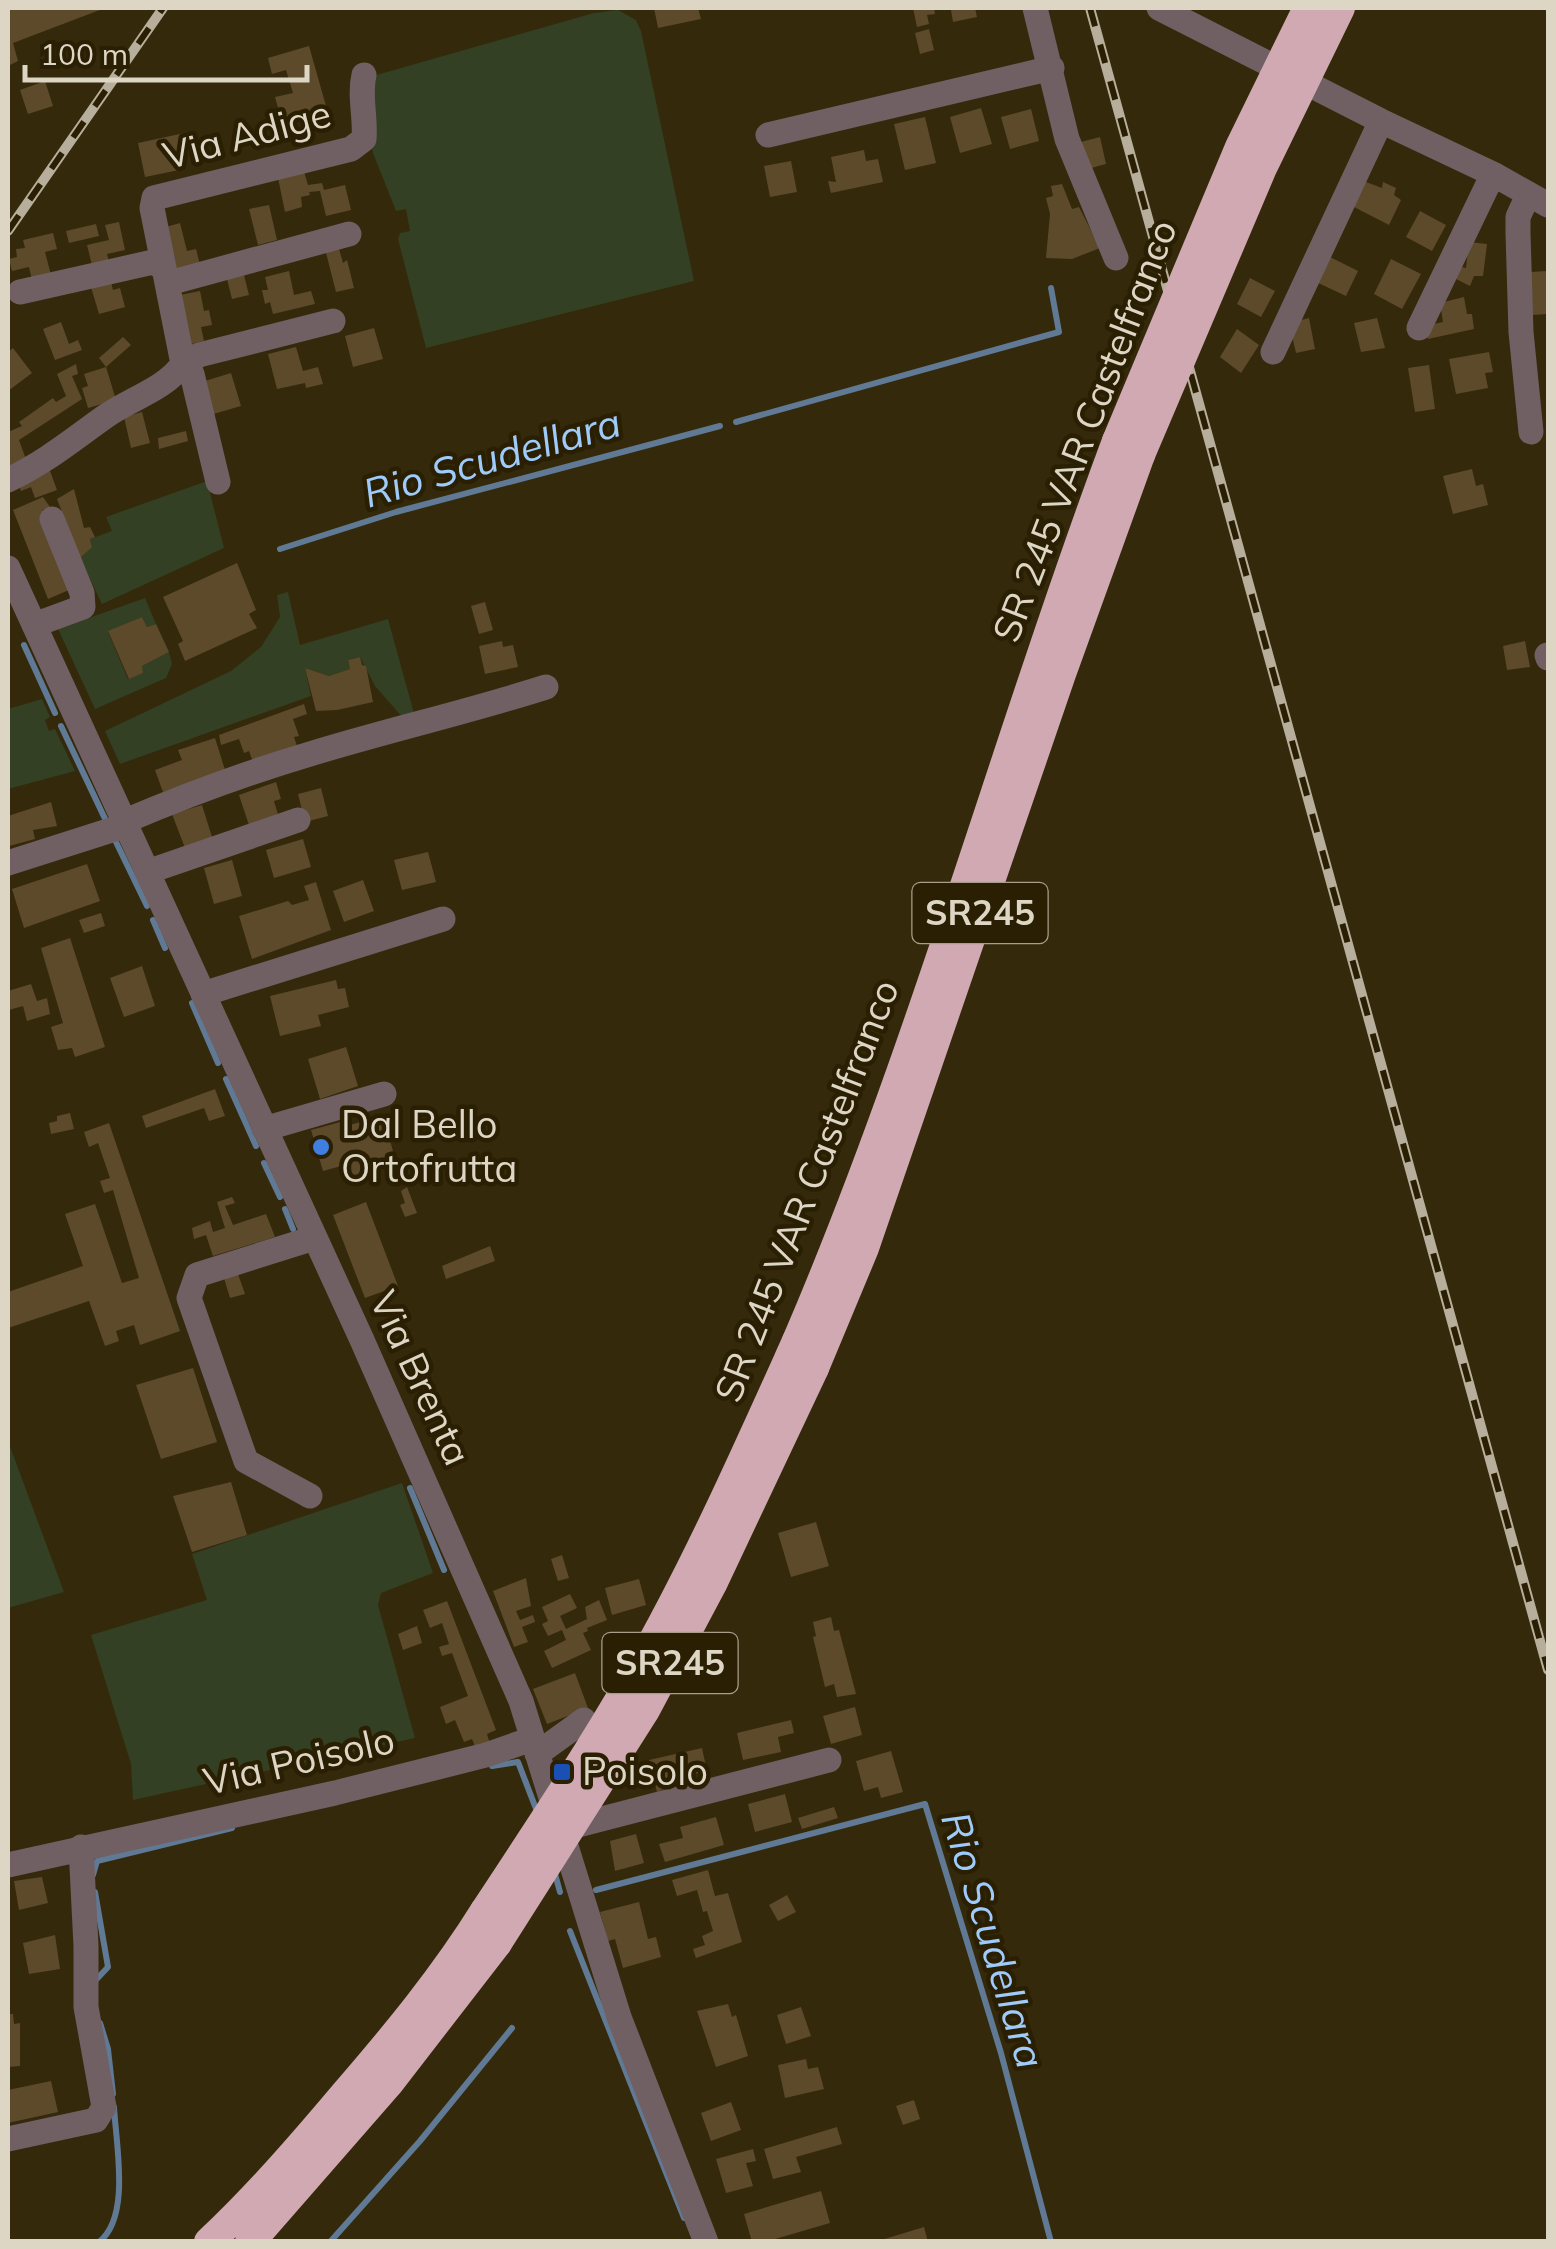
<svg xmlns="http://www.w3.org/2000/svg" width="1556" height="2249" font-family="Mulish,sans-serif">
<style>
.green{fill:#334023}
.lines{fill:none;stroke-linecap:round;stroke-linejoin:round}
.stream{stroke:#607995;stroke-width:6}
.building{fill:#5d4a2b}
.minor{stroke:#706063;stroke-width:25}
.highway{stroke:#d0a9b2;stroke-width:30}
.rail-casing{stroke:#b7af9b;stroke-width:10}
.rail{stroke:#2a1f02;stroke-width:6;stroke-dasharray:19;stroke-linecap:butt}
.highway-bridge{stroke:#d0a9b2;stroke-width:30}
.shop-dot{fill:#3f7fe0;stroke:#2a1f02;stroke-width:4}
.transit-dot{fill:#1a4fb4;stroke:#2a1f02;stroke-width:4}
.labels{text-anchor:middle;stroke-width:9;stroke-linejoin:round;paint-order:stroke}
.shield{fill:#2a1f02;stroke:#a79f8a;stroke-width:2.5}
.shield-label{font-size:35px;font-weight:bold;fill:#ddd6c5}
.street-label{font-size:38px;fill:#ddd6c5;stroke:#2a1f02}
.poi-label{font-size:38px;fill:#ddd6c5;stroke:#2a1f02;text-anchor:start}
.water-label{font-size:40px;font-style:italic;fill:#9fcbfb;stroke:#2a1f02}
</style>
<rect width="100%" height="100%" fill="#34290b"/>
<path class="green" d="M618,10L636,20L641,31L694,281L426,348L398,239L400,233L410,231L406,209L396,211L373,153L368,129L373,76L594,13Z
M207,481L224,548L102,604L80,558L92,546L90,539L112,531L106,517Z
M288,592L300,645L388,619L415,717L404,719L375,686L360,657L348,660L350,669L329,676L305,668L311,696L120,764L105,731L231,671L261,647L280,617L277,595Z
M145,598L156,624L147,627L142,617L108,632L128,679L142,673V666L169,652L172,664L166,678L95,709L58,629Z
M42,699L50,717L45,720L49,731L55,729L75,771L8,789V709Z
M8,1441L64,1592L8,1608Z
M402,1483L433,1573L381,1593L378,1605L415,1738L133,1800L131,1764L91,1635L207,1600L192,1554Z"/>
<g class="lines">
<path class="stream" d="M736,422L1059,332L1051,288
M280,549L396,512L720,426
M24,645L55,713
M61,726L107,823
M115,840L147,906
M153,920L165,948
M192,1003L218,1063
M226,1079L256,1146
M264,1163L280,1197
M285,1209L293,1229
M410,1488L444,1570
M492,1766L518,1762L538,1814
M555,1874L560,1892
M93,1875L97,1861L232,1828
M596,1890L925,1804L1001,2053L1051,2242
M570,1931L684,2218
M94,1982L108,1967L95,1892
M100,2023L108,2049L113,2094
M99,2242C131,2217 116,2145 114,2107
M330,2242L420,2141L512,2028"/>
</g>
<path class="building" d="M8,8H105L13,43L18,61L8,66Z
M654,8H698L701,19L658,28Z
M913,8H934L935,14L927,15L929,24L917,27Z
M975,8L977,17L953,22L951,10Z
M929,29L934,50L920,54L915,33Z
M309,46L328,113L282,122L275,97L293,93L286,70L272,74L268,58Z
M45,81L53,106L28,114L20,90Z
M981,108L992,144L960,153L950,117Z
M1031,109L1039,141L1010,149L1001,117Z
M925,117L936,163L905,170L894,124Z
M189,132L193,152L181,154L184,169L145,177L138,143Z
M1100,137L1106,164L1084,170L1077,143Z
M864,150L866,161L878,159L883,182L831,193L828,181L836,182L831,157Z
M791,161L797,192L770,197L764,166Z
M304,172L308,185L322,183L324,190L345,185L351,210L326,216L320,191L309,192L310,195L301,197L302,207L285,212L278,178Z
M1366,182L1382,188L1383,182L1396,188L1394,195L1401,200L1389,225L1354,207Z
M1062,184L1072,209L1079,207L1100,248L1072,259L1046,258L1050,214L1046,198L1053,196L1051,186Z
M269,205L277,240L258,245L249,209Z
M1420,211L1446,225L1432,251L1406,237Z
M119,222L125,250L107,254L111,269L94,273L87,245L109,240L105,225Z
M180,223L187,251L196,249L200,265L171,273L159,229Z
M96,224L99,236L69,243L66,231Z
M53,233L57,249L45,252L52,279L33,284L29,267L12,271L9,259L17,257L16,249L25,248L23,240Z
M1469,242L1487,244L1483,276H1474L1470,286L1454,278L1458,266L1466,268Z
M338,245L343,263L347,260L354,288L336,292L325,249Z
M1326,255L1358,271L1346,296L1314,281Z
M1391,259L1421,274L1402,309L1374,294Z
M243,271L249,295L232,299L226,275Z
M289,271L294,295L311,291L315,304L273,314L270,302L265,304L262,290H268L265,277Z
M1548,271V314L1532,315L1530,272Z
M1250,278L1275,291L1261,317L1237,304Z
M111,282L113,290L120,288L125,307L99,314L91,287Z
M200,291L204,311L209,310L212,325L201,327L204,341L191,344L175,296Z
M1464,297L1467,314H1472L1474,329L1428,339L1424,326L1443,322L1440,303Z
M1309,318L1315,349L1296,353L1289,323Z
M1377,318L1385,348L1361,352L1354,323Z
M61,322L69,344L78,340L82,350L55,360L43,329Z
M374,328L383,359L353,367L345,336Z
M1237,329L1259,345L1241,373L1220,357Z
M123,337L131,345L106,367L99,358Z
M296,347L303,371L318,367L323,384L306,388L305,383L277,389L268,354Z
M13,348L32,373L8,391V352Z
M1489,352L1493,372L1485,373L1488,388L1456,394L1449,359Z
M76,364L78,374L72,376L82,399L19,440L28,465L8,473V432L22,426L19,422L53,398L56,402L66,396L57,374Z
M1429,365L1435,409L1415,412L1408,368Z
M106,367L116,400L88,408L82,388L88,386L84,374Z
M231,373L241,406L210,415L205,381Z
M142,412L150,443L131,448L124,417Z
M186,431L188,441L159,449L158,438Z
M49,468L57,490L35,498L31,487L21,491L17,480Z
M1472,469L1476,486L1483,484L1488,505L1453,514L1443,476Z
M74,489L84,528L90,527L95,537L90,539L92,547L80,558L57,499Z
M43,497L50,507L42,510L76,587L48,599L13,510Z
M237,563L256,610L249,614L257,628L185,661L178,644L183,641L163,597Z
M485,602L493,630L479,634L471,606Z
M142,617L147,627L156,624L169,652L142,666L143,673L129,679L108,631Z
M502,641L503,647L513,645L518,667L485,674L479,646Z
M1525,641L1530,667L1507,670L1503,646Z
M360,657L362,665L366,666L373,702L337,710L316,711L305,668L329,676L350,669L348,660Z
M304,704L307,714L293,719L299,736L294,737L297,746L253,762L249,751L244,753L239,739L221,745L219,735Z
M215,738L226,773L163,792L155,770L182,760L178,750Z
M276,782L281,799L274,801L279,818L250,828L239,795Z
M321,788L328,816L305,822L298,794Z
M51,802L57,826L33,830L35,839L9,846L8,816Z
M202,805L212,837L185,848L172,814Z
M303,839L311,867L274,878L266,850Z
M428,852L436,882L402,890L394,860Z
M232,860L242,896L214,904L204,868Z
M87,864L100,901L24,928L12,889Z
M363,880L374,911L344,922L333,891Z
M316,882L331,930L252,959L239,916L288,901L292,905L309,900L304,886Z
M101,913L105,926L84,933L79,920Z
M70,938L105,1047L75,1057L72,1048L58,1050L51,1027L63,1023L41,948Z
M142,966L155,1006L124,1017L110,978Z
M336,980L338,989L345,988L349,1007L318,1015L321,1026L280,1036L270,996Z
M31,984L37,1001L47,998L50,1014L27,1021L23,1006L9,1010L8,991Z
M346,1047L358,1086L320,1099L308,1059Z
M215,1089L225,1116L209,1121L204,1108L146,1128L142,1116Z
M70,1113L74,1129L51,1134L49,1123L57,1121V1116Z
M383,1116L397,1165L346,1179L341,1166L323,1171L311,1130L344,1121L346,1126Z
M109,1123L180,1331L140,1345L134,1325L116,1331L119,1341L105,1346L89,1301L8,1328V1292L83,1266L65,1214L95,1204L122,1283L139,1278L113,1190L104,1193L100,1181L110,1178L98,1143L89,1147L84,1132Z
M407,1187L417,1213L405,1217L400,1205L405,1203L401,1191Z
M232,1197L235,1203L225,1206L233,1225L266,1214L275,1237L213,1256L206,1235L194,1239L192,1228L210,1221L213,1232L225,1228L217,1202Z
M366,1202L398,1286L365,1298L333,1215Z
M490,1246L495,1261L446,1279L442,1266Z
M238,1274L245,1294L230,1298L224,1278Z
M193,1368L217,1442L161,1459L136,1385Z
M231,1482L247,1535L192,1552L173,1496Z
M816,1522L829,1566L791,1577L778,1533Z
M562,1555L569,1578L558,1581L551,1559Z
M526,1578L531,1606L516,1611L520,1620L533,1615L535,1622L522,1627L528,1642L514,1647L493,1591Z
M639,1579L646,1605L612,1615L605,1588Z
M570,1594L577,1608L560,1616L566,1629L587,1619L585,1607L599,1600L607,1620L587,1628L588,1631L583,1633L591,1650L552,1668L544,1651L566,1640L562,1630L548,1636L542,1624L548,1621L542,1607Z
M447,1601L496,1730L487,1734L490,1744L476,1749L472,1739L464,1742L455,1720L446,1724L440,1707L468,1696L452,1653L442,1656L439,1647L449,1644L442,1623L430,1628L423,1610Z
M831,1617L834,1631L839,1630L856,1694L837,1697L834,1684L825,1687L813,1637L816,1636L813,1622Z
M417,1626L422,1643L403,1650L398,1634Z
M575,1673L588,1708L547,1724L533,1689Z
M855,1707L862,1735L831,1744L823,1716Z
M791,1720L794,1733L778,1737L781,1752L743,1760L737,1733Z
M702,1748L707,1771L681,1777L683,1781L657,1792L649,1760Z
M891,1751L903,1792L881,1798L878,1787L864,1791L856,1761Z
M785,1794L792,1822L755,1832L748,1804Z
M834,1807L838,1818L802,1829L798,1818Z
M716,1817L724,1845L665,1862L659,1844L683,1838L680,1827Z
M636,1834L644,1863L615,1871L610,1841Z
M708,1870L715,1896L728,1893L742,1942L696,1958L693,1949L705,1945L702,1936L713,1931L707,1911L703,1912L697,1890L677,1896L672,1880Z
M42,1877L48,1903L19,1910L14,1881Z
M787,1895L796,1912L778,1921L769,1905Z
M639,1902L648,1939L656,1937L661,1957L623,1968L615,1939L608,1941L600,1912Z
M55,1935L60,1969L29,1974L23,1943Z
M728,2004L732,2017L736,2015L748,2056L716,2067L697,2011Z
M801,2007L811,2036L786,2044L777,2015Z
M8,2014H13L14,2024L20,2023V2066L8,2067Z
M806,2059L808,2069L818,2067L824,2089L785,2098L778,2065Z
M51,2081L58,2112L8,2123V2090Z
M914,2100L920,2119L903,2125L896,2106Z
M731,2102L741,2130L711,2141L701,2113Z
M837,2127L842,2144L796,2157L801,2172L773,2179L764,2149Z
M753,2149L756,2161L746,2163L753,2186L726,2193L716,2159Z
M821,2191L830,2223L765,2242H752L744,2214Z
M924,2227L928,2242H879L878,2241Z"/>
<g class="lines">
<path class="minor" d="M1035,8L1067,139L1116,258
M1159,8L1381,121L1493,174L1548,205
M768,135L1052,68
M1528,195L1518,217V233L1521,332L1531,432
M164,268L152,208L154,198L351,149L364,139C366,118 359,96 364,75
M169,283L349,234
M1419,328L1493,174
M1273,352L1381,121
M8,480C46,462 72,440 106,416C132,398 165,389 183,364L164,268L153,262L20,292
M218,482L192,374L183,364L199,355L333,321
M8,568L362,1340L521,1701L619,2017L706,2242
M34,625L83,607L82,593L52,519
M1547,655L1548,658
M123,822C184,796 246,773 310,754C388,730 468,712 546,687
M8,863L124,826
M147,872L298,820
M203,994L443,919
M264,1129L384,1094
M310,1496L246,1461L189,1298L197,1275L314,1238
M537,1754L584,1720
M563,1829L829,1760
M8,1865L335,1793L486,1755L532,1739
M8,2139L96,2120L104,2107L86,2007V1946L81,1847"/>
<path class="highway" d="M797,1341C923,1048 1006,739 1117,441
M814,1368L864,1248L1061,674L1140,455
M209,2242C258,2196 302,2145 345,2094C395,2036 444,1977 485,1911
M250,2242L388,2084L497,1943"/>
<defs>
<path id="rail" d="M1090,8L1548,1670
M8,231L163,8"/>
</defs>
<use href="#rail" class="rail-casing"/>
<use href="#rail" class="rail"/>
<path class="highway-bridge" d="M1117,441L1240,147L1308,8
M1140,455L1262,168L1340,8
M485,1911C537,1832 589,1754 636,1672C697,1565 747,1452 797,1341
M497,1943L645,1710L712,1584L814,1368"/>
</g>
<circle class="shop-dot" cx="321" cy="1147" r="10"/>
<rect class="transit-dot" x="552" y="1762" width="20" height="20" rx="5"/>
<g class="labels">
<g class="shield">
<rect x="912.5" y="883" width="135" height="60" rx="8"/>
<rect x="602.5" y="1633" width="135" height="60" rx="8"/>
</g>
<g class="shield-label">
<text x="980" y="925">SR245</text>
<text x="670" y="1675">SR245</text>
</g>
<g class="street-label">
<text transform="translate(247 135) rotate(-15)" y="13">Via Adige</text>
<text transform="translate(1085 431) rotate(-69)" y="13">SR 245 VAR Castelfranco</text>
<text transform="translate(807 1191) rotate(-69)" y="13">SR 245 VAR Castelfranco</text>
<text transform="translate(420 1378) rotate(65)" y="13">Via Brenta</text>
<text transform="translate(299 1761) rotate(-13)" y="13">Via Poisolo</text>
</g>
<g class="poi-label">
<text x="341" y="1138">Dal Bello<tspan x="341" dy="44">Ortofrutta</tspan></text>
<text x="582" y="1785">Poisolo</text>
</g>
<g class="water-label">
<text transform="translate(492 458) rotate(-16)" y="14">Rio Scudellara</text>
<text transform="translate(993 1940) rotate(73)" y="14">Rio Scudellara</text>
</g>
</g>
<rect width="1556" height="2249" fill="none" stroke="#ddd6c5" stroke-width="20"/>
<path d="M25 65v15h282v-15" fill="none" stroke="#ddd6c5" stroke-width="5"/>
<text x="40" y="65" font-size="30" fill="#ddd6c5" stroke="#2a1f02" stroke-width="8" paint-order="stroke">100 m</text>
</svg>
